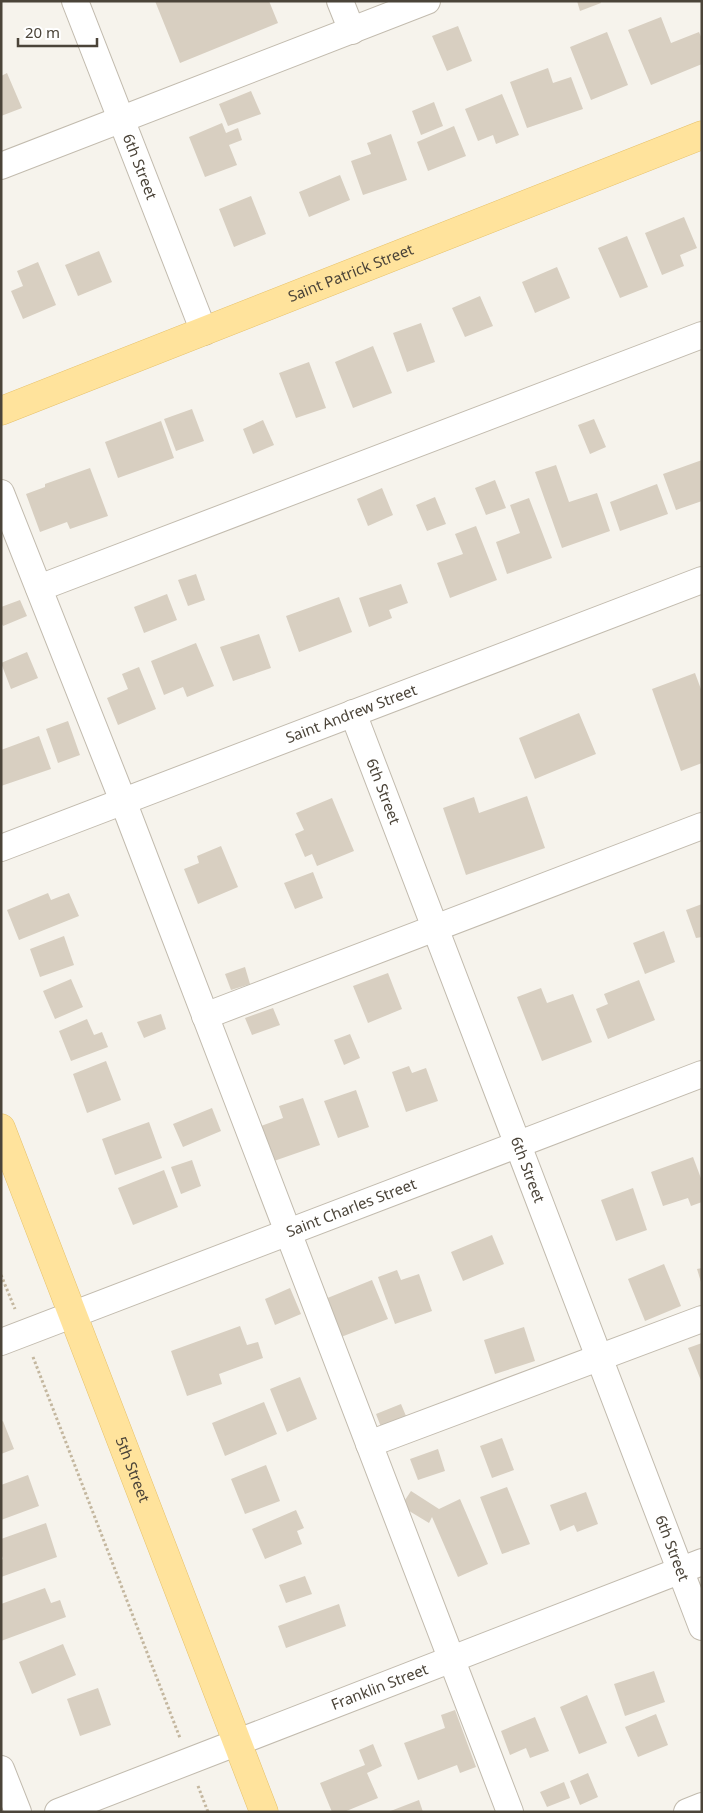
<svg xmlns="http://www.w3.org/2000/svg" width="703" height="1813" font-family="'Noto Sans',sans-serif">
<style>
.building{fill:#d8cfc1}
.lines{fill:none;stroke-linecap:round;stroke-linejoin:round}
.minor-casing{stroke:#c2bbae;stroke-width:28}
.major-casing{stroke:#e6c16a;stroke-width:29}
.path{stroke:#c4b79f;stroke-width:3;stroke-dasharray:2.5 2.5;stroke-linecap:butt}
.minor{stroke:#fff;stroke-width:26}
.major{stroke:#ffe39c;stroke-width:28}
.labels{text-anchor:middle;stroke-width:5;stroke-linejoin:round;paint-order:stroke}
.street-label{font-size:15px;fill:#4b4439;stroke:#fff}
</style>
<rect width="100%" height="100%" fill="#f6f3ec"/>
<path class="building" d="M155,1H269L278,23L180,63Z
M577,1H600L601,3L580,11Z
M661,17L671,43L699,32L702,39V64L651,85L628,30Z
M458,26L472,61L447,71L432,36Z
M607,32L628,85L591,100L570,47Z
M548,68L553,83L571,77L583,109L527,128L510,82Z
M7,73L22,108L1,116V76Z
M251,91L261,114L228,126L219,104Z
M502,94L519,135L496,144L493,135L478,141L465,109Z
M434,102L443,126L421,135L412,111Z
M222,123L226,133L238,128L242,140L229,145L237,165L205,177L189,137Z
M454,126L466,156L428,171L417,142Z
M391,134L407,180L363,195L351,161L371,154L367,143Z
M340,175L350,200L309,217L299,192Z
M251,196L266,234L234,247L219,209Z
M684,217L697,248L680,255L684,266L662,275L645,233Z
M627,236L648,287L620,298L598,248Z
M99,251L112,282L78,296L65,265Z
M38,262L56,305L23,319L11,291L23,286L17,271Z
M557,267L570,298L535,313L522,282Z
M480,296L493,326L465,337L452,308Z
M421,323L435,362L407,372L393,333Z
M373,346L392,393L353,408L335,362Z
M309,362L326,408L296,418L279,373Z
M192,409L204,441L176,451L164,419Z
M594,419L606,447L590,454L578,425Z
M263,420L274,445L253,454L243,429Z
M161,421L174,458L118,478L105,442Z
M702,460V501L676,510L663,474Z
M556,465L569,502L597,493L610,531L562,548L535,472Z
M90,468L108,516L70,529L67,522L40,532L26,494L45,487V484Z
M495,480L506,508L486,515L475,488Z
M657,484L668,514L620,531L610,502Z
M382,488L393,515L368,526L357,499Z
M435,497L446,524L427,531L416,505Z
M529,498L552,558L507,574L496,542L520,533L510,505Z
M476,526L497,580L450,598L437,563L463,554L455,534Z
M196,574L205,600L188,606L178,580Z
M401,584L408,603L389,610L392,618L369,627L359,598Z
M167,594L177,620L144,633L134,607Z
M339,597L352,632L299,652L286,616Z
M20,600L27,616L3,626L1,622V607Z
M259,634L271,668L233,681L220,647Z
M196,643L214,686L187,697L183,687L164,695L151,661Z
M27,652L38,678L11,689L1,663Z
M139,667L156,709L118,725L107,698L128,689L122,674Z
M695,673L702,692V763L681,771L652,689Z
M579,713L596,754L535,779L519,738Z
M68,721L80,755L58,763L46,729Z
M39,736L51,769L1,786V750Z
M527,796L545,848L466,875L443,808L474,797L479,813Z
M332,798L354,851L317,866L312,854L305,857L295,834L304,830L296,813Z
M221,846L238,887L198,904L184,869L199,863L197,856Z
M313,872L323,898L295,909L284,883Z
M48,893L51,900L69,893L79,916L19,940L7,910Z
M702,904V937L696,938L686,910Z
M664,931L675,962L645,974L633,943Z
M64,936L74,965L40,977L30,949Z
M245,967L250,984L231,990L225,974Z
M388,973L402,1009L368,1023L353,986Z
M71,979L83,1007L55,1019L43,991Z
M639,980L655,1020L608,1039L596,1009L608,1004L604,994Z
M541,988L547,1003L573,994L592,1042L542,1061L517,997Z
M273,1008L280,1025L252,1035L245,1018Z
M161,1014L166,1029L144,1038L137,1022Z
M87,1019L94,1035L102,1032L108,1047L71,1061L59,1031Z
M350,1034L360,1058L344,1065L334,1040Z
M106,1061L121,1100L87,1113L73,1074Z
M409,1066L412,1073L426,1068L438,1101L406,1112L392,1072Z
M356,1090L369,1127L338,1138L324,1101Z
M303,1098L320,1145L274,1161L261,1126L283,1118L279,1106Z
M212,1108L221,1131L183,1147L173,1124Z
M149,1122L162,1158L115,1175L102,1139Z
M693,1157L702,1181V1202L691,1206L688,1198L663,1206L651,1172Z
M192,1160L201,1186L181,1194L171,1167Z
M164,1170L178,1207L133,1225L118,1188Z
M633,1188L647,1230L616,1241L601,1200Z
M492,1235L504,1264L463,1281L451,1252Z
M664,1264L681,1306L645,1321L628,1279Z
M702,1268V1282H701L697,1269Z
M397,1270L401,1280L419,1274L432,1311L395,1324L378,1277Z
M372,1280L388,1319L341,1337L325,1299Z
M290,1288L301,1314L275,1325L265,1299Z
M240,1326L247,1345L258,1342L263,1358L219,1374L222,1384L187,1396L171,1351Z
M524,1327L535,1361L495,1374L484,1340Z
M702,1343V1383L688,1348Z
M300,1377L317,1419L287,1432L270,1389Z
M264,1402L277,1434L225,1456L212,1423Z
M401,1404L406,1416L381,1427L376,1414Z
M3,1421L14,1449L1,1454V1422Z
M502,1438L514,1470L492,1478L480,1446Z
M438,1449L445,1471L418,1480L410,1459Z
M266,1465L280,1501L245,1514L231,1479Z
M28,1475L39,1506L1,1520V1485Z
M507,1487L530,1544L502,1554L480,1497Z
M411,1491L439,1509L460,1499L488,1564L458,1577L432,1517L429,1523L401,1506Z
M586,1492L598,1524L577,1532L574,1525L560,1531L550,1505Z
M296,1510L304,1528L297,1531L302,1544L265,1559L252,1529Z
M46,1523L57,1557L1,1577V1560L3,1559L1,1553V1539Z
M305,1576L312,1594L286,1603L279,1585Z
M45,1588L51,1603L60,1600L66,1617L1,1641V1604Z
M339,1604L346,1626L286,1648L278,1626Z
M63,1644L76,1675L32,1694L19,1662Z
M654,1671L665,1702L625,1716L614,1684Z
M98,1688L111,1725L80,1736L67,1699Z
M587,1695L607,1743L579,1754L560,1707Z
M455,1710L476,1767L460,1773L457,1765L418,1780L404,1743L445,1728L441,1715Z
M656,1714L668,1745L638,1757L625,1727Z
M535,1717L549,1751L530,1758L526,1748L510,1755L501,1731Z
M373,1744L382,1766L367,1773L378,1798L344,1812H332L320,1783L365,1765L359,1750Z
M588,1773L598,1797L580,1805L570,1781Z
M564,1782L570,1798L547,1807L540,1792Z
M419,1800L423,1812H388Z"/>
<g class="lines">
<defs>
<g id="minor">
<path id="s1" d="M75,1L204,332"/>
<path d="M340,1L352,31"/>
<path d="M1,166L427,1"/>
<path d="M1,493L123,801L510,1812"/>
<path d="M39,588L702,335"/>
<path id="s2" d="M353,713L702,1627"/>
<path id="s3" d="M1,848L702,580"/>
<path d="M205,1016L702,826"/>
<path id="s4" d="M1,1342L702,1074"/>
<path d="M369,1444L702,1319"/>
<path d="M1,1769L18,1812"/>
<path id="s5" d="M58,1812L702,1562"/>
<path d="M687,1812L702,1806"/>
</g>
<g id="major">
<path id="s6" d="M1,411L702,135"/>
<path id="s7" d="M1,1128L264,1812"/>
</g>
</defs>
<use href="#minor" class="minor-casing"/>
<use href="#major" class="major-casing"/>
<path class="path" d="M1,1275L15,1309
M33,1357L180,1738
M198,1786L208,1812"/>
<use href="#minor" class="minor"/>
<use href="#major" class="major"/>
</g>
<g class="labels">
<g class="street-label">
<text dy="5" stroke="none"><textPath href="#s1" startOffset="178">6th Street</textPath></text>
<text dy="5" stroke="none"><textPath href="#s6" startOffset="376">Saint Patrick Street</textPath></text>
<text dy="5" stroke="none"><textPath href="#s3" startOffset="375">Saint Andrew Street</textPath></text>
<text dy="5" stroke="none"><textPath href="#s2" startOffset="84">6th Street</textPath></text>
<text dy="5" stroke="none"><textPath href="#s2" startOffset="489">6th Street</textPath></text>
<text dy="5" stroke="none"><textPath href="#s4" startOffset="375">Saint Charles Street</textPath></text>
<text dy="5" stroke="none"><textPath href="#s7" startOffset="366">5th Street</textPath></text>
<text dy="5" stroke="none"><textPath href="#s2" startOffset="894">6th Street</textPath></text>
<text dy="5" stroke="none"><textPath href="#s5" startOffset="345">Franklin Street</textPath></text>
</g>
</g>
<rect width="703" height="1813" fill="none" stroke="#4b4439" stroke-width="5"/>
<path d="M18 38v8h79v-8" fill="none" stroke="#4b4439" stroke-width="2.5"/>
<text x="25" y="38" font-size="15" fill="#4b4439" stroke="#ffffff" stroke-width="4" paint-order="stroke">20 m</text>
</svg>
